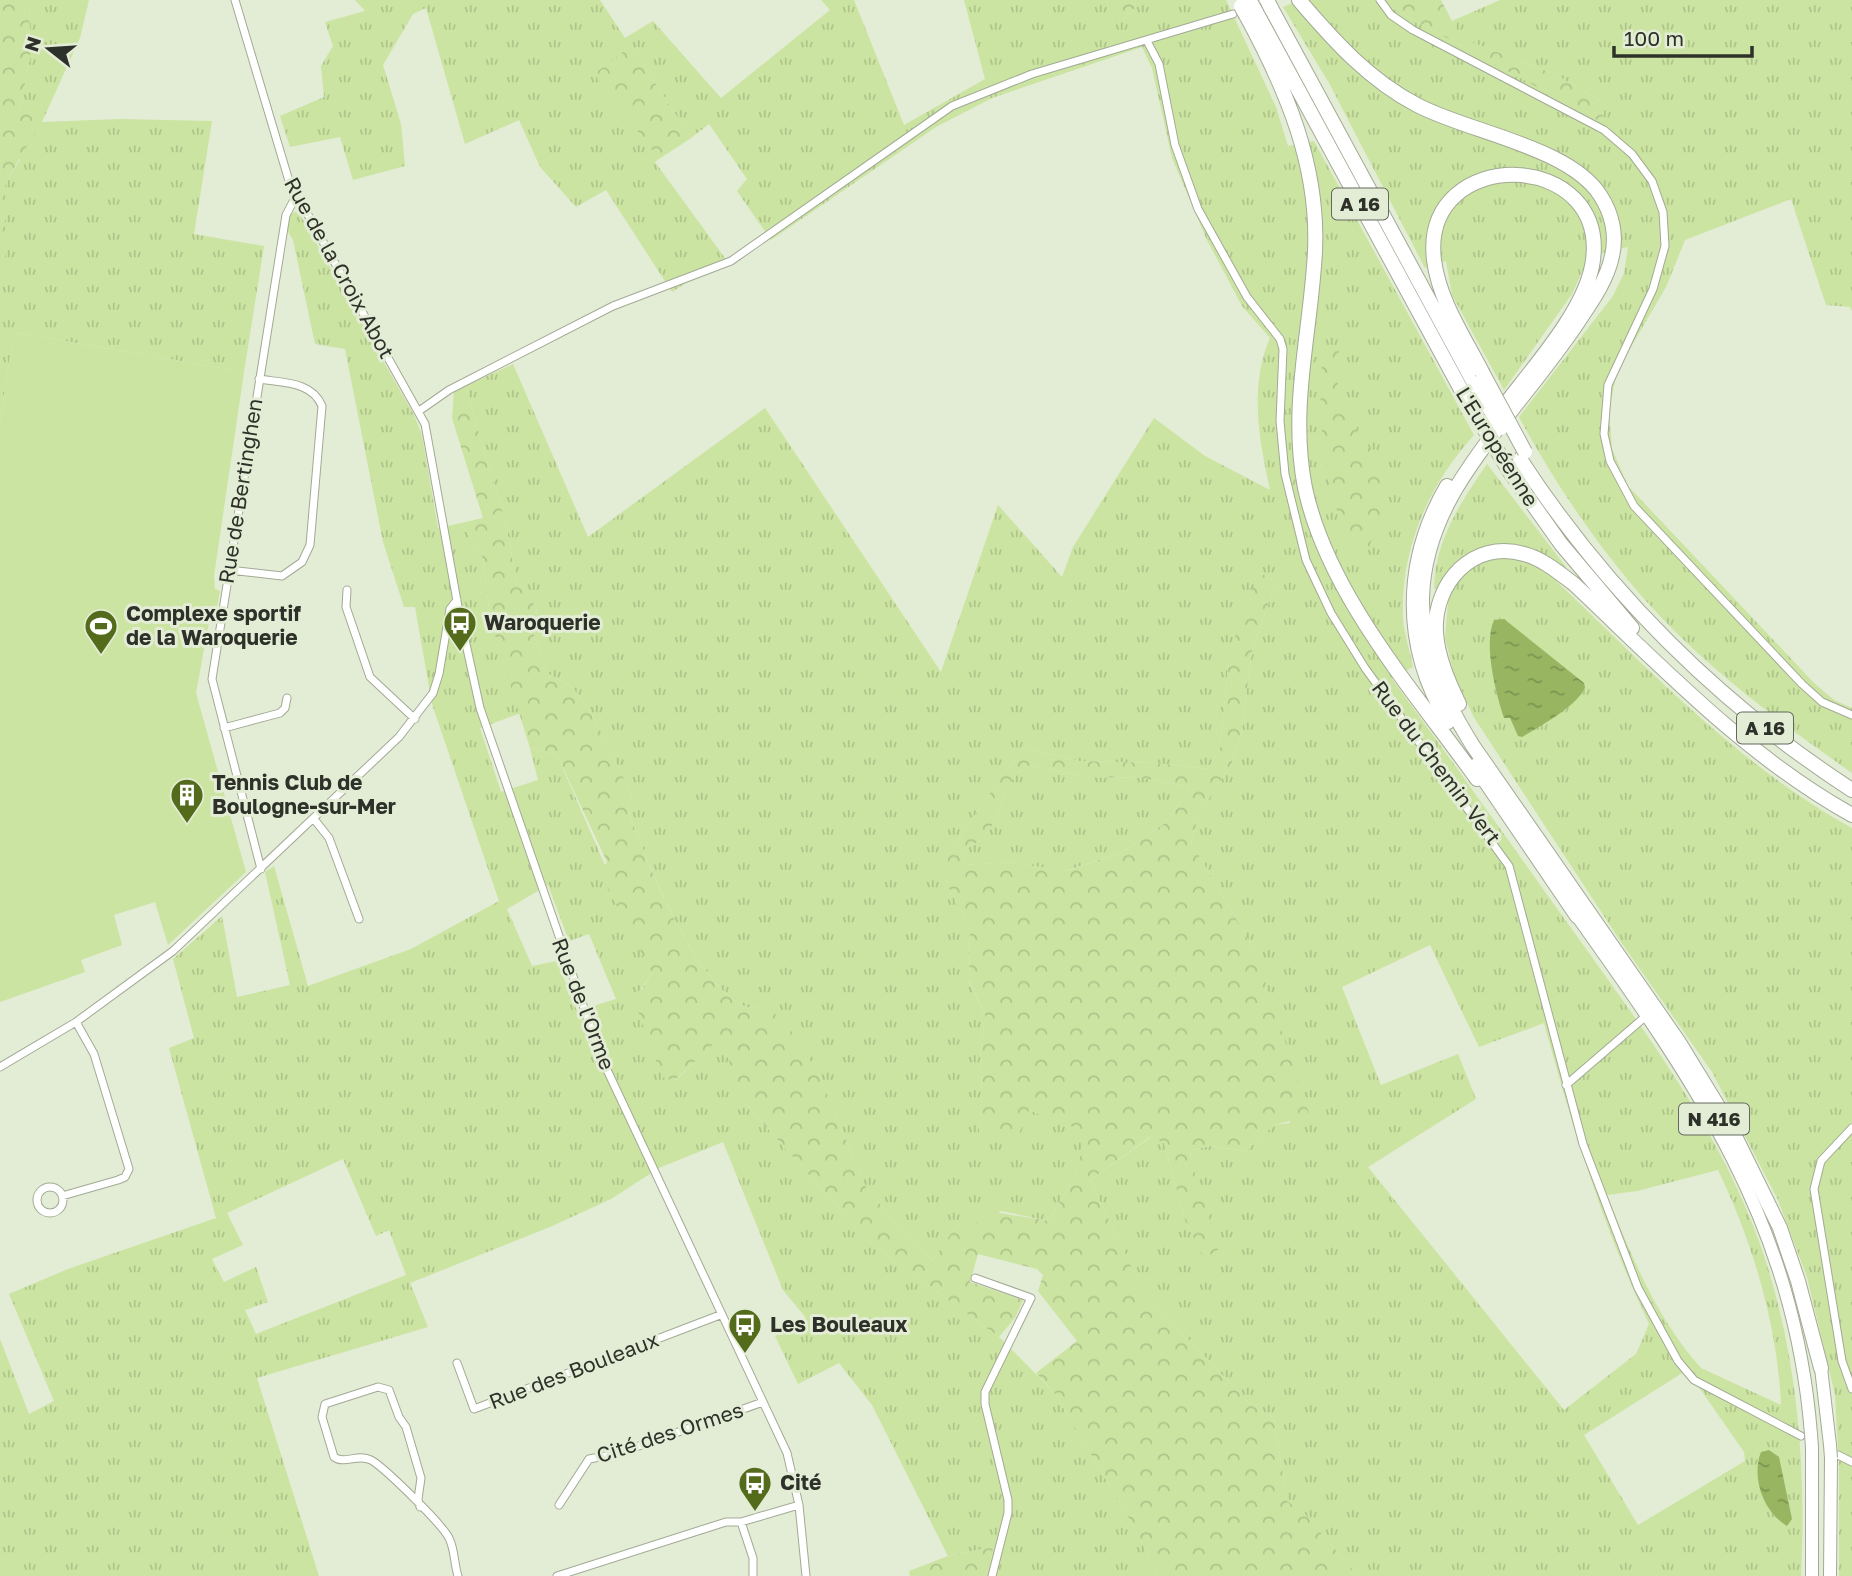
<svg xmlns="http://www.w3.org/2000/svg" width="1852" height="1576" font-family="'Golos Text',sans-serif">
<style>
.grass{fill:url(#grass-tufts);fill-rule:evenodd}
.forest{fill:url(#forest-crowns);fill-rule:evenodd}
.pitch{fill:#cbe4a1}
.water{fill:url(#water-ripples)}
.lines{fill:none;stroke-linecap:round;stroke-linejoin:round}
.minor-casing{stroke:#a2aa95;stroke-width:9}
.trunk-casing{stroke:#a2aa95;stroke-width:14}
.motorway-casing{stroke:#a2aa95;stroke-width:16}
.minor{stroke:#fff;stroke-width:7}
.trunk{stroke:#fff;stroke-width:12}
.motorway{stroke:#fff;stroke-width:14}
.trunk-bridge-casing{stroke:#a2aa95;stroke-width:14;stroke-linecap:butt}
.motorway-bridge-casing{stroke:#a2aa95;stroke-width:16;stroke-linecap:butt}
.trunk-bridge{stroke:#fff;stroke-width:12}
.motorway-bridge{stroke:#fff;stroke-width:14}
.labels{text-anchor:middle;stroke-width:6;stroke-linejoin:round;paint-order:stroke}
.shield{fill:#e3ecd5;stroke:#64695d;stroke-width:2}
.shield-label{font-size:19px;font-weight:bold;fill:#2e3129}
.street-label{font-size:21px;fill:#2e3129;stroke:#e3ecd5}
.poi-label{font-size:21px;font-weight:bold;fill:#2e3129;stroke:#e3ecd5;text-anchor:start}
</style>
<defs>
<pattern id="grass-tufts" width="24" height="20" patternUnits="userSpaceOnUse" patternTransform="scale(1.75)"><rect width="24" height="20" fill="#cbe4a1"/><path d="M3 7l-1-3M5 7V3M7 7l1-3M15 17l-1-3M17 17v-4M19 17l1-3" fill="none" stroke="#afc48b"/></pattern>
<pattern id="forest-crowns" width="20" height="18" patternUnits="userSpaceOnUse" patternTransform="scale(1.75)"><rect width="20" height="18" fill="#cbe4a1"/><path d="M2 6a3 3 0 1 1 6 0M12 15a3 3 0 1 1 6 0" fill="none" stroke="#afc48b"/></pattern>
<pattern id="water-ripples" width="26" height="14" patternUnits="userSpaceOnUse" patternTransform="scale(1.75)"><rect width="26" height="14" fill="#98b561"/><path d="M2 4q2-2 4 0t4 0M15 11q2-2 4 0t4 0" fill="none" stroke="#7c9450"/></pattern>
</defs>
<rect width="100%" height="100%" fill="#e3ecd5"/>
<path class="grass" d="M29,0H89L80,38L42,122L120,119L212,121L194,234L264,246L244,372L18,333L10,356L0,424V258H5V184L20,160V110L30,58Z
M355,0H600L625,38L653,21L721,98L830,10L821,0H854L904,125L985,79L964,0H1105L1118,23L1136,7L1131,0H1226L1276,107L1288,146L1314,141L1474,435C1428,486 1400,549 1403,619C1404,634 1410,651 1413,667L1392,679C1456,766 1518,854 1581,942C1656,1047 1737,1155 1772,1282C1799,1376 1806,1478 1801,1576H1358L1304,1513L1287,1501L1274,1418L1250,1404L1144,1293L1090,1180L1151,1137L1164,1143L1185,1220L1191,1150L1211,1146L1246,1151L1274,1125L1290,1123L1255,951L1191,842L1200,812L1231,765L1241,736L1252,651L1276,583L1261,573L1228,667L1220,750L1208,769L1156,763L1079,761L1022,748L954,845L946,850L948,886L970,929L969,982L985,1014L980,1058L982,1092L979,1131L1029,1110L1082,1130C1086,1164 1066,1192 1049,1221L1001,1211L974,1230L957,1224L933,1261L903,1234L864,1184L819,1074L768,1007C761,1007 752,1009 746,1007C695,986 644,855 626,805L632,795L591,712L572,687L549,674L534,636L537,609L516,579L506,524L465,386L513,364L588,537L765,408L941,672L998,505L1062,577L1073,547L1154,418L1205,456L1270,490C1259,440 1249,386 1270,338L1242,306L1206,238L1172,158L1152,68L1142,47L992,98L936,127L771,240L737,191L747,179L709,124L691,138L631,46L595,74L659,159L655,162L730,265L686,283L672,292L606,190L576,207L540,167L519,120L465,144L426,8L413,14L383,65L401,124L405,166L353,180L340,137L290,147L280,116L324,97L321,66L333,46L325,22L365,11ZM1430,945L1479,1047L1544,1023C1572,1126 1603,1227 1649,1324L1636,1354L1564,1410L1368,1167L1476,1099L1458,1054L1381,1085L1342,987ZM1718,1170C1752,1240 1778,1327 1781,1405L1701,1368C1656,1318 1632,1257 1607,1195L1637,1191ZM1687,1370L1744,1452L1745,1461L1638,1525L1584,1435Z
M1301,0H1388L1392,8L1601,121L1606,104L1554,74L1460,38L1452,21L1500,0H1852V311L1850,307L1826,305L1791,199L1685,240L1666,287L1617,371L1609,410L1612,449L1628,486L1814,683L1834,700L1852,708V773C1780,722 1706,668 1647,602C1598,547 1554,482 1519,417L1613,296L1624,273L1628,247L1603,253L1582,272L1572,294L1504,390L1452,295L1446,261L1425,268L1329,83L1283,7Z
M298,211L414,415L422,435L438,528L461,523L482,556L491,622L521,713L480,728L501,792L538,780L530,748L557,755L652,973L641,989L675,1081L720,1037L746,1104L869,1242L999,1337L1054,1392L1126,1513L1159,1576H989L993,1547L948,1556L872,1405L839,1363L798,1384L775,1336L806,1318L783,1290L723,1142L659,1168L611,1199L550,1227L410,1283L428,1327L257,1378L319,1576H0V1339L29,1414L54,1401L9,1294L68,1269L216,1218L169,1048L194,1038L173,959L222,916L237,997L290,985L265,872L274,866L308,986L411,949L499,901L432,704L415,607H404L383,542L345,349L315,344L293,240L287,230L290,214ZM548,885L569,941L589,934L616,999L577,1011L557,961L532,966L507,909ZM343,1159L376,1236L389,1230L406,1275L256,1334L245,1310L268,1302L256,1267L224,1282L212,1259L243,1245L227,1213Z
M1487,464L1566,567L1556,581C1649,669 1739,766 1852,828V1576H1839V1465L1835,1395L1807,1277L1778,1200L1712,1072L1621,942L1473,716L1454,674L1445,638L1448,603L1434,588C1435,540 1461,502 1487,464Z
M1030,765L1087,777L1143,778L1191,787L1164,824L1124,851L1066,871L1006,862L965,865L961,851C998,836 994,814 1010,783C1013,776 1024,770 1030,765Z"/>
<path class="forest" d="M0,0H29L30,58L20,110L41,122L5,184V258H0Z
M1105,0H1131L1136,7L1117,24Z
M1388,0H1441L1461,38L1554,74L1606,104L1601,122L1392,8Z
M631,46L691,138L659,159L594,74Z
M1339,348L1337,402L1387,473L1384,503L1367,554L1344,542L1325,457L1320,417L1322,348Z
M465,386L506,524L516,579L537,609L534,636L549,674L572,687L591,712L632,795L626,805C644,856 695,986 746,1007C752,1009 761,1007 768,1007L793,1033L819,1074L864,1184L903,1234L933,1261L957,1224L974,1229L982,1210L1049,1221C1066,1192 1086,1164 1081,1130L1029,1110L1016,1141L979,1132L982,1092L980,1058L985,1014L969,981L970,929L948,886L945,850L954,845L1022,748L1079,761L1156,763L1208,769L1220,750L1228,667L1241,611L1261,573L1276,583L1252,651L1241,736L1231,765L1200,812L1191,842L1255,951L1310,1116L1274,1125L1246,1151L1211,1146L1191,1150L1190,1158L1219,1249L1204,1259L1185,1220L1164,1143L1150,1137L1090,1180L1144,1293L1250,1404L1274,1418L1287,1501L1304,1513L1358,1576H1159L1126,1513L1054,1392L1036,1373L1077,1341L1038,1291L1043,1275L1037,1269L978,1254L970,1282L1023,1300L1015,1318L999,1337L869,1242L746,1104L720,1038L674,1081L662,1077L632,995L642,989L652,973L600,874L607,862L557,755L530,748L491,622L482,556L461,523L483,518L452,418L454,391ZM1030,765L1087,777L1143,778L1191,787L1164,824L1124,851L1067,871L1006,862L965,865L961,851C998,836 994,814 1010,783C1014,776 1024,770 1030,765Z
M993,1547L989,1576H910L909,1571L948,1556Z"/>
<path class="pitch" d="M18,333L244,372L214,576L215,589L220,591L217,607L212,606L196,693L246,872L168,945L155,902L114,915L122,945L81,960L85,972L0,1002V424L10,356Z"/>
<path class="water" d="M1504,619L1584,683L1585,687C1579,705 1539,727 1522,737L1518,736L1510,718H1504C1496,694 1483,644 1494,620Z
M1769,1450L1779,1457L1792,1519L1787,1526C1763,1512 1751,1477 1761,1452Z"/>
<g class="lines">
<defs>
<path id="minor" d="M235,0L289,181L425,424L459,612L480,708L601,1057L787,1453L799,1505L806,1576
M1380,0L1391,15L1413,30L1604,130L1632,154L1652,181L1663,212L1665,246L1653,289L1608,385L1604,434L1610,461L1634,506L1802,684L1822,702L1852,715
M1147,41L1159,64L1175,145L1198,209L1247,297L1280,339L1283,349L1280,421L1285,474L1306,560L1331,613L1365,668L1509,866L1583,1144L1638,1288L1678,1361L1694,1380L1801,1436
M419,411L449,390L613,306L731,261L952,106L1032,74L1233,14
M229,570L282,576L302,562L310,545L322,406C312,381 282,383 259,379
M347,590L346,607L370,677L415,719
M224,728L280,713L285,708L287,698
M314,819L329,838L359,919
M261,869L212,679L286,215L296,196
M0,1067L76,1022L173,951L399,737L433,693L439,674L450,609L457,600
M1566,1085L1646,1016
M1852,1128L1821,1161L1814,1189L1842,1361L1852,1389
M37 1200a13 13 0 1 1 26 0a13 13 0 1 1-26 0Z
M62,1196L118,1180L125,1177L129,1169L94,1054L76,1022
M975,1278L1031,1298L985,1392V1404L1008,1500V1513L992,1576
M457,1363L474,1409L720,1315
M1838,1455L1852,1462
M559,1505L589,1459L616,1454L763,1402
M420,1507L418,1499L421,1478L406,1427L399,1417L389,1390L378,1387L325,1404L322,1417L334,1457C345,1465 358,1453 371,1460C385,1468 442,1524 449,1538C455,1550 454,1564 458,1576
M741,1522L753,1558V1576
M557,1576L726,1522H741L799,1505"/>
<path id="trunk" d="M1577,916C1696,1083 1794,1222 1811,1434
M1821,1368L1830,1445
M1812,1448V1576
M1830,1576L1831,1458"/>
<path id="motorway" d="M1299,0C1334,41 1369,80 1417,105C1468,132 1569,147 1600,195C1612,213 1617,235 1612,256C1607,280 1592,301 1578,322C1540,379 1492,429 1456,488C1436,522 1423,559 1422,598C1421,653 1445,701 1473,746L1678,1041L1730,1126L1780,1228L1798,1281L1821,1368
M1271,8L1474,383
M1256,12L1464,395
M1246,15C1286,89 1319,165 1315,251C1311,332 1289,407 1305,488C1328,595 1415,692 1477,779
M1482,372C1464,337 1439,300 1434,260C1420,143 1614,148 1592,266C1582,317 1525,376 1495,418
M1520,459C1606,591 1719,704 1852,790
M1510,472L1561,544L1632,628
M1447,486C1403,562 1402,646 1448,722
M1459,704C1448,681 1438,658 1436,633C1433,583 1473,539 1524,554C1543,559 1558,572 1574,584C1661,666 1746,756 1852,815
M1475,766L1577,916"/>
</defs>
<use href="#minor" class="minor-casing"/>
<use href="#trunk" class="trunk-casing"/>
<use href="#motorway" class="motorway-casing"/>
<use href="#minor" class="minor"/>
<use href="#trunk" class="trunk"/>
<use href="#motorway" class="motorway"/>
<defs>
<path id="trunk-bridge" d="M1811,1434L1812,1448
M1830,1445L1831,1458"/>
<path id="motorway-bridge" d="M1267,0L1271,8
M1251,3L1256,12
M1241,6L1246,15
M1482,372L1525,452
M1474,383L1501,428
M1464,395L1510,472"/>
</defs>
<use href="#trunk-bridge" class="trunk-bridge-casing"/>
<use href="#motorway-bridge" class="motorway-bridge-casing"/>
<use href="#trunk-bridge" class="trunk-bridge"/>
<use href="#motorway-bridge" class="motorway-bridge"/>
</g>
<defs>
<symbol id="bus-pin" viewBox="-11 -11 22 30"><path d="M0 17L-7.5 6A9.5 9.5 0 1 1 7.5 6Z" fill="#536b1b" stroke="#e3ecd5"/><path d="M-5-6H5V4H4V6H2V4H-2V6H-4V4H-5ZM-3.5-4V0h7V-4ZM-3.5 1.2v1.5H-2V1.2ZM2 1.2v1.5H3.5V1.2Z" fill="#fff"/></symbol>
<symbol id="stadium-pin" viewBox="-11 -11 22 30"><path d="M0 17L-7.5 6A9.5 9.5 0 1 1 7.5 6Z" fill="#536b1b" stroke="#e3ecd5"/><path d="M0-5a6.5 5 0 1 0 0 10a6.5 5 0 1 0 0-10ZM-3.5-1.8h7v3.6h-7Z" fill="#fff"/></symbol>
<symbol id="building-pin" viewBox="-11 -11 22 30"><path d="M0 17L-7.5 6A9.5 9.5 0 1 1 7.5 6Z" fill="#536b1b" stroke="#e3ecd5"/><path d="M-4-6H4V6H1V3H-1V6H-4ZM-2.5-4.3h1.7v1.8h-1.7ZM.8-4.3h1.7v1.8H.8ZM-2.5-1h1.7V.8h-1.7ZM.8-1h1.7V.8H.8Z" fill="#fff"/></symbol>
</defs>
<g fill-rule="evenodd">
<use href="#bus-pin" x="441" y="604" width="38" height="52"/>
<use href="#stadium-pin" x="82" y="607" width="38" height="52"/>
<use href="#building-pin" x="168" y="776" width="38" height="52"/>
<use href="#bus-pin" x="726" y="1306" width="38" height="52"/>
<use href="#bus-pin" x="736" y="1464" width="38" height="52"/>
</g>
<g class="labels">
<g class="shield">
<rect x="1332" y="188.5" width="56" height="31" rx="5"/>
<rect x="1737" y="712.5" width="56" height="31" rx="5"/>
<rect x="1679" y="1103.5" width="70" height="31" rx="5"/>
</g>
<g class="shield-label">
<text x="1360" y="211">A 16</text>
<text x="1765" y="735">A 16</text>
<text x="1714" y="1126">N 416</text>
</g>
<g class="street-label">
<text transform="translate(339 268) rotate(61)" y="7">Rue de la Croix Abot</text>
<text transform="translate(1497 447) rotate(58)" y="7">L'Européenne</text>
<text transform="translate(241 491) rotate(-81)" y="7">Rue de Bertinghen</text>
<text transform="translate(1436 763) rotate(53)" y="7">Rue du Chemin Vert</text>
<text transform="translate(583 1004) rotate(69)" y="7">Rue de l'Orme</text>
<text transform="translate(574 1371) rotate(-21)" y="7">Rue des Bouleaux</text>
<text transform="translate(670 1433) rotate(-18)" y="7">Cité des Ormes</text>
</g>
<g class="poi-label">
<text x="126" y="621">Complexe sportif<tspan x="126" dy="24">de la Waroquerie</tspan></text>
<text x="484" y="630">Waroquerie</text>
<text x="212" y="790">Tennis Club de<tspan x="212" dy="24">Boulogne-sur-Mer</tspan></text>
<text x="770" y="1332">Les Bouleaux</text>
<text x="780" y="1490">Cité</text>
</g>
</g>
<g transform="translate(49 49) rotate(287)" stroke="#e3ecd5" stroke-width="5" paint-order="stroke">
<path d="M0-5L12 26L0 18L-12 26Z" fill="#2e3129"/>
<text y="-10" font-size="19" font-weight="bold" text-anchor="middle" fill="#2e3129">N</text>
</g>
<path d="M1614 46v10h138v-10" fill="none" stroke="#2e3129" stroke-width="3.5"/>
<text x="1624" y="46" font-size="21" fill="#2e3129" stroke="#e3ecd5" stroke-width="5" paint-order="stroke">100 m</text>
</svg>
